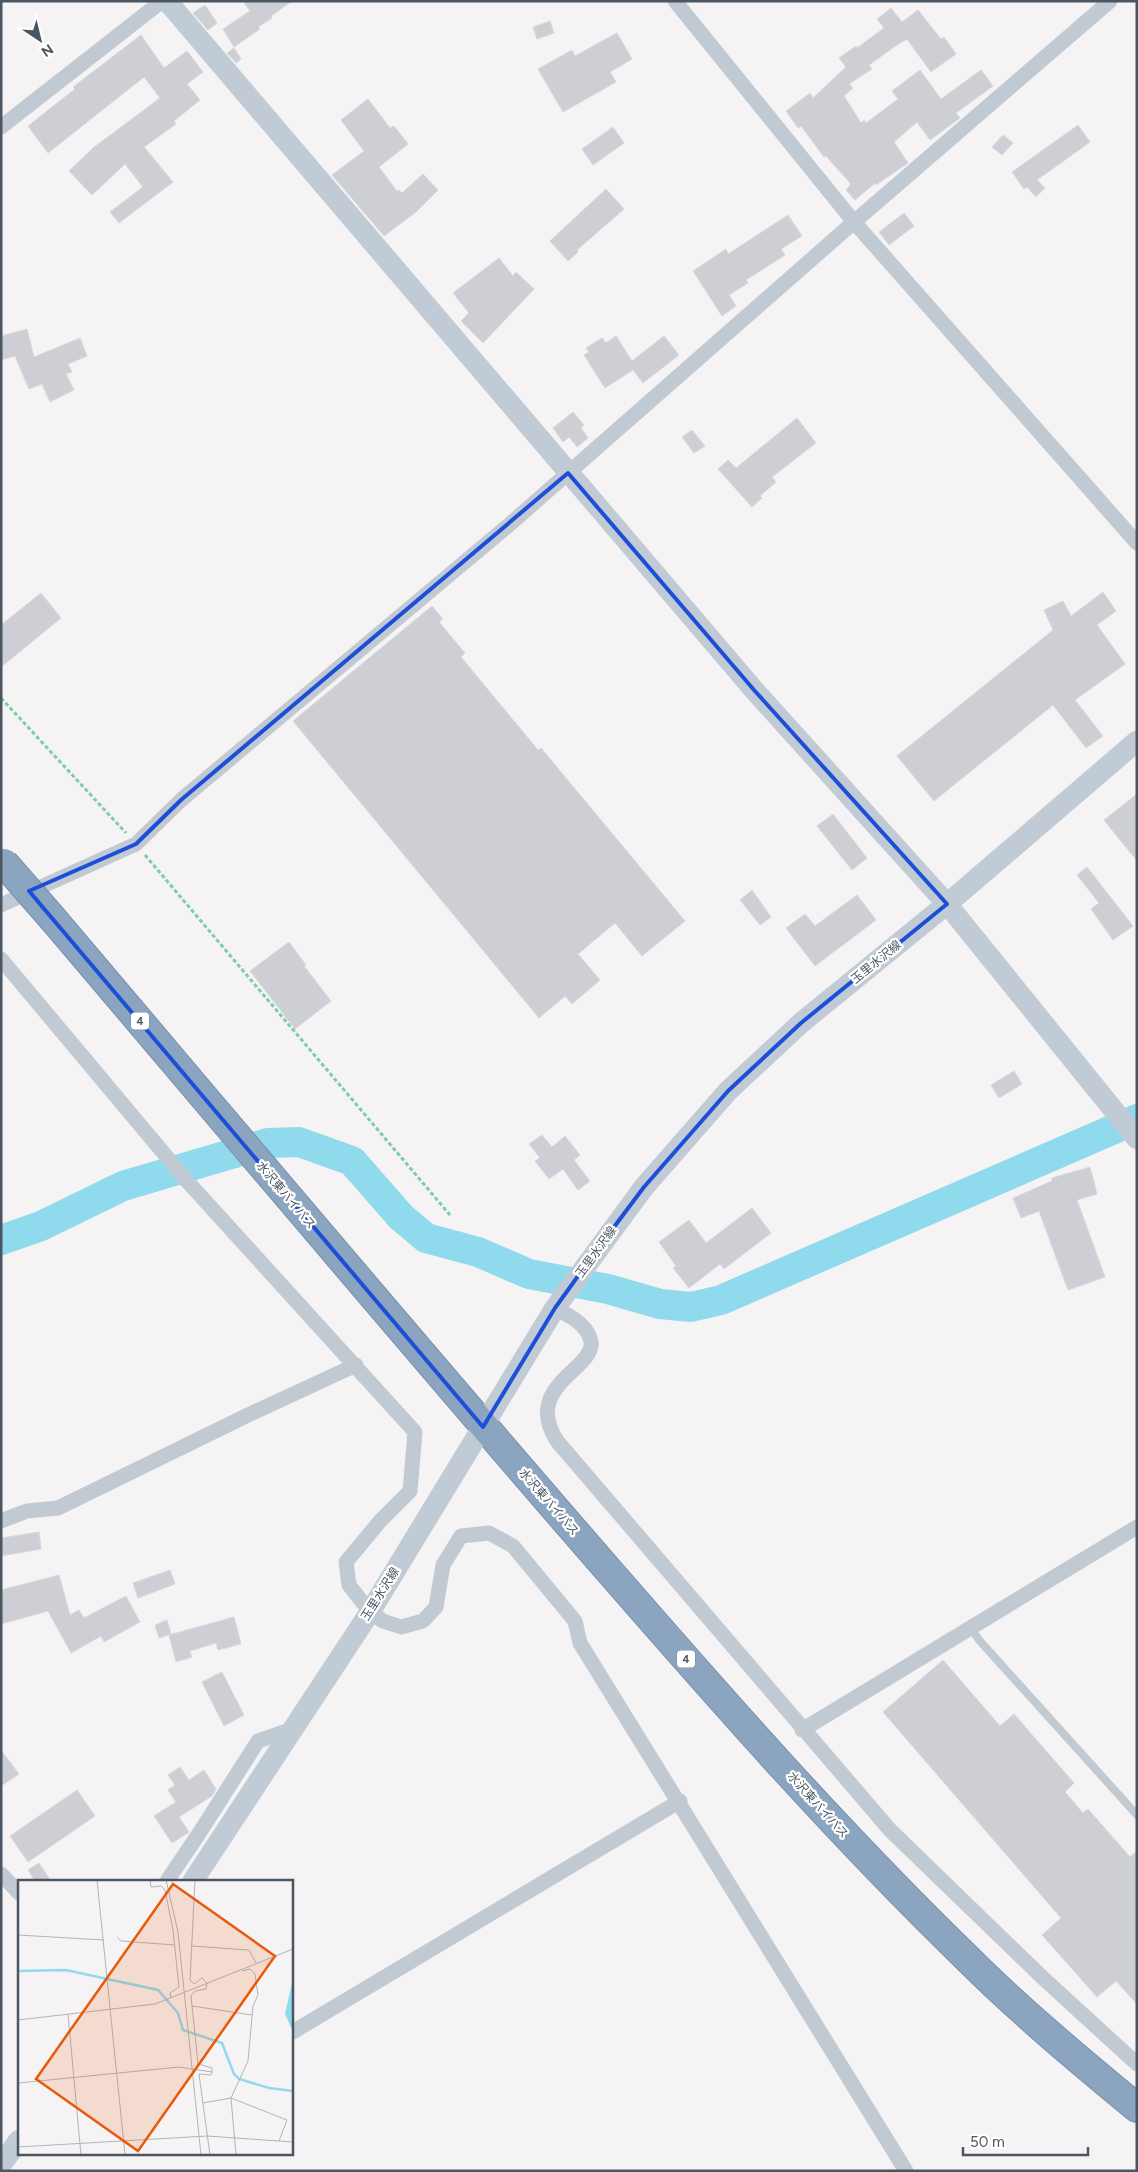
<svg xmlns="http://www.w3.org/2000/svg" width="1138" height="2172" font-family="Figtree,'Noto Sans JP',sans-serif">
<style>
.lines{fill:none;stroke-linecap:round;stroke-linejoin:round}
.river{stroke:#90daee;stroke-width:30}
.building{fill:#cdcfd5;stroke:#d7d9de}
.highway-casing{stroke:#7690ad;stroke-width:30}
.path{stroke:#7ad0a6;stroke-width:3;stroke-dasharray:4 2.5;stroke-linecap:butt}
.lane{stroke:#c1cad2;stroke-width:8}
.street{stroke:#c1cad2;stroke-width:15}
.secondary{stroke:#c1cbd6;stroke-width:21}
.highway{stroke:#8ba5c1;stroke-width:28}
.highway-bridge-casing{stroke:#7690ad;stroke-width:30;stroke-linecap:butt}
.highway-bridge{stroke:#8ba5c1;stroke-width:28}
.marked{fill:none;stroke:#1d4ed8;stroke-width:4;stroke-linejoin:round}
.labels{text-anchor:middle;stroke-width:4.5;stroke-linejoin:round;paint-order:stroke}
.shield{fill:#fff;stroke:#808990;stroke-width:1}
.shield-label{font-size:11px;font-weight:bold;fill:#4a5661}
.street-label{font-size:12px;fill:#4a5661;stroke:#fff}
.inset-river{fill:none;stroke:#90daee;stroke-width:2.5}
.inset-road{fill:none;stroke:#b1b4b9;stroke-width:1}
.view{fill:#e8590c;fill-opacity:0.15;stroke:#e8590c;stroke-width:2.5}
.inset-edge{fill:none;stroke:#4a5661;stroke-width:2.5}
</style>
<rect width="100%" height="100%" fill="#f5f3f3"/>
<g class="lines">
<path class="river" d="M1,1240L41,1226L123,1186L268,1143L299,1142L352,1161L401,1217L426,1238L478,1252L529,1274L608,1289L660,1304L691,1307L721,1300L1137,1119"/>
</g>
<path class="building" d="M243,1H292L271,16L272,18L258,27L260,29L234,47L223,29L250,11Z
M205,5L217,23L208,30L193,13Z
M891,8L902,22L918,10L941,39L944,37L956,54L931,72L907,39L897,45L869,65L872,69L849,84L853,88L844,96L861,123L864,120L866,123L898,99L892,91L920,70L941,99L981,70L993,86L956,113L960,118L930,140L917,122L894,142L908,163L876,185L875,183L855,200L846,190L851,184L826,156L824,157L801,126L798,128L786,111L810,93L813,98L846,67L839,58L856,46L857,48L884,28L877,19Z
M550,21L554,33L537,39L533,27Z
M617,33L632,59L610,72L616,82L563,112L538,69L572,50L575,56Z
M141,35L164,68L187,51L203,72L187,84L200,100L174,121L176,124L144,147L173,182L119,223L110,212L143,187L125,164L92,195L69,171L93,148L160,98L144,77L48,153L28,126L75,89L73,87Z
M234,48L241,59L236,63L227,53Z
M368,99L390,128L394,126L408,144L379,167L397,191L399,190L402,193L423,174L438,190L416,212L384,236L332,175L364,151L341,120Z
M1078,125L1090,142L1037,180L1045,188L1036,197L1027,187L1024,189L1012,172Z
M613,127L624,143L593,165L582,149Z
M1003,135L1013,143L1002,155L992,147Z
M606,189L624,209L577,250L578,252L568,261L550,241Z
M904,213L914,226L889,245L879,232Z
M788,215L802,236L781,249L785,255L746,280L748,283L729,295L736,306L722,316L693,271L726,249L728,254Z
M499,258L513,276L516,272L534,289L483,343L461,321L469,313L453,293Z
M27,329L34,357L80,338L87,356L68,364L72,372L66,374L74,390L50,402L42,384L29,389L15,356L1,360V336Z
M616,336L632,361L664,336L679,355L643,383L633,370L605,388L584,355L589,352L586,348L602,338L606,343Z
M573,412L584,425L581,428L588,438L577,447L569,437L563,442L553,428Z
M797,418L816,443L772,477L776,482L760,496L762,498L752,507L718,469L728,460L736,468Z
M692,430L705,446L694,453L682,437Z
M1103,592L1116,611L1097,625L1125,664L1075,700L1103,736L1086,748L1053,705L934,801L897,756L1053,630L1044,610L1063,601L1071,616Z
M41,593L61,618L1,667V625Z
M432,606L443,619L439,622L465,653L461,657L538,750L541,748L685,921L642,956L615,923L578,954L600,980L572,1004L565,996L539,1018L293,721Z
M1137,794V861L1104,820Z
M833,814L867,858L852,870L817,826Z
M1087,867L1133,926L1113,940L1091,909L1099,903L1077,875Z
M752,890L771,917L760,925L740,900Z
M857,895L876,920L815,966L786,928L805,914L815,926Z
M289,942L306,965L304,966L331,1001L295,1029L250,971Z
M1014,1071L1022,1084L999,1098L991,1085Z
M542,1135L552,1147L565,1136L580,1155L574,1160L590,1181L578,1190L563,1169L549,1179L535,1161L540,1158L529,1144Z
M1090,1167L1097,1194L1077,1200L1105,1277L1068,1290L1039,1211L1021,1218L1013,1198L1052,1181V1178Z
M752,1208L771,1233L724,1269L720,1264L689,1288L673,1268L676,1266L659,1242L689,1220L706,1243Z
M39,1532L41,1549L1,1556V1538Z
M170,1570L175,1584L138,1598L133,1583Z
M59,1575L70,1615L79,1610L84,1618L126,1596L140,1622L104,1642L101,1636L71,1653L48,1611L1,1624V1590Z
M234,1617L241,1644L218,1650L216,1643L190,1651L192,1657L176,1662L169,1635Z
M167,1620L171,1634L159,1638L155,1625Z
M943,1660L1000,1726L1014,1714L1074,1783L1065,1792L1083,1813L1088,1809L1130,1857L1137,1851V2004L1116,1981L1097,1997L1042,1935L1061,1918L883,1712Z
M222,1672L244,1715L224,1726L202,1682Z
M1,1750L19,1774L1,1786Z
M180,1767L189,1780L204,1770L216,1789L212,1796L179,1817L189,1832L172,1843L154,1816L176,1802L168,1790L175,1785L168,1775Z
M77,1790L95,1816L28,1862L10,1836Z
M39,1863L51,1881H35L28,1870Z"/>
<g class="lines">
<defs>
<path id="highway" d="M53,919C238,1137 422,1356 610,1572C725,1704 841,1836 967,1958C1020,2011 1079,2060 1137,2108"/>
</defs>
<use href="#highway" class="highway-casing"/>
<path class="path" d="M1,698L126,833
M145,855L450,1215"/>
<path class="lane" d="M970,1627L979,1640L1137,1815"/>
<path class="street" d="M675,1L854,222L1137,543
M1,127L162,1
M1,905L136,844L181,800L510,524L854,222L1110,1
M1,959L187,1181L415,1432L410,1491L381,1520L346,1562L349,1585L370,1612L383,1621L401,1627L423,1621L436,1607L443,1565L461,1536L489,1533L513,1546L575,1621L580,1643L906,2171
M555,1308C568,1315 585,1323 590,1338C602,1368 520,1383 557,1441L890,1830L1043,1978L1137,2064
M1,1521L27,1511L58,1508L248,1415L356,1365
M802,1730L1137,1527
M1,1874L19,1893
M167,1881L200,1832L258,1741L292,1729
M291,2033L680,1801"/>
<path class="secondary" d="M167,1L754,690L947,904L1137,1139
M193,1881L370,1612L555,1308L644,1187L728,1091L801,1023L947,904L1137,741
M1,2165L19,2140"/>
<use href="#highway" class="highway"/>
<defs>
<path id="highway-bridge" d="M4,863L53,919"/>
</defs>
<use href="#highway-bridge" class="highway-bridge-casing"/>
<use href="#highway-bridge" class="highway-bridge"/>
</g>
<path class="marked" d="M568,473L754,690L947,904L801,1023L728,1091L644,1187L596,1251L555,1308L483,1427L29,891L136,844L181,800Z"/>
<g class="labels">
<g class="shield">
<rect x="131" y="1012.5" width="18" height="17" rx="4"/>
<rect x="677" y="1650.5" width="18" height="17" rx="4"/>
</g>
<g class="shield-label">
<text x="140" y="1025">4</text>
<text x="686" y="1663">4</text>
</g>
<g class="street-label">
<text transform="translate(876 962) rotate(-39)" y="4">玉里水沢線</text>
<text transform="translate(286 1195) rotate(50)" y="4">水沢東バイパス</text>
<text transform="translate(596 1252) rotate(-54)" y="4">玉里水沢線</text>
<text transform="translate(549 1502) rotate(49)" y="4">水沢東バイパス</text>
<text transform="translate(380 1594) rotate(-58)" y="4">玉里水沢線</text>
<text transform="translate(818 1805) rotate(48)" y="4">水沢東バイパス</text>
</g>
</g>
<g transform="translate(18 1880)">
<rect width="275" height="275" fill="#f5f3f3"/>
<path d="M275,98V152L267,134Z" fill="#90daee"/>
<path class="inset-river" d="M0,91L48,90L140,110L160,133L165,150L204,163L216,194L221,199L251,208L275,211"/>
<path class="inset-road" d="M79,0L107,275M126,0H153M132,0L133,7L143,6L147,10L155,50L161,107L152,113L153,118M148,0L160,52L183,275M177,0L172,100L176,104L184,98L189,103L188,109L177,111L173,116L180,184L194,188V192M0,55L86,60M99,57L103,61L157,65M173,66L231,70L238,83M174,126L234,135M50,134L63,275M0,140L137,124L275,69M0,203L161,187L194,192M185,223L213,218L269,240L261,261M0,267L189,256L275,262M192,275L181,194L193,195L194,192M218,275L213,218L230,181L235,126L240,115L237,94L232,89L224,91"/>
<path class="view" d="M155,4L257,76L120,271L18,199Z"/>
<rect width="275" height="275" class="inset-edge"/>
</g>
<rect width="1138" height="2172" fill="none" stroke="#4a5661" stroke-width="5"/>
<g transform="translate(40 40) rotate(145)" stroke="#ffffff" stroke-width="4" paint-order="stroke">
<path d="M0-4L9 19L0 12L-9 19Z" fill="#4a5661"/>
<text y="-8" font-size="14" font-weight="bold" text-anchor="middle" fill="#4a5661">N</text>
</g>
<path d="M963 2147v8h125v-8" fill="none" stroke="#4a5661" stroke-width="2.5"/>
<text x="970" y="2147" font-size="15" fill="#4a5661" stroke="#ffffff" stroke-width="4" paint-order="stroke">50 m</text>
</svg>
